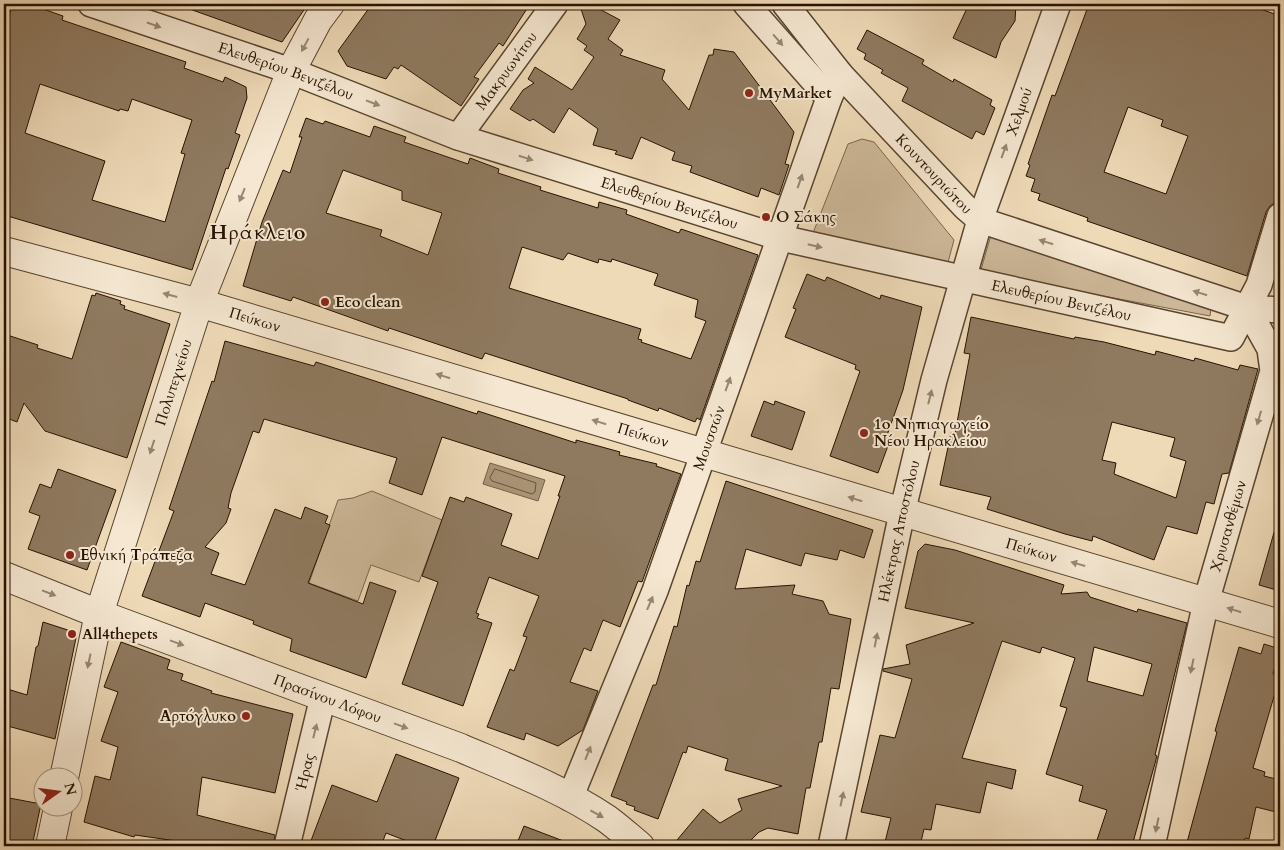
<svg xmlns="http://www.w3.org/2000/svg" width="1284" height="850" font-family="Cardo,serif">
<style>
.green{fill:#cdb899;stroke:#7a654c}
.water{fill:#ab9679;stroke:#766149}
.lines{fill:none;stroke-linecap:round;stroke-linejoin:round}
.shore{stroke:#69543c;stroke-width:1}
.building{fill:#8f7a60;stroke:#271200;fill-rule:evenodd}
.minor-casing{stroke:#59442e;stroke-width:28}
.tertiary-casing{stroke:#59442e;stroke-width:30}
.minor{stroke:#f5e7d1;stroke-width:25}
.tertiary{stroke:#f5e7d1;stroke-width:28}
.oneway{fill:#988773}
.poi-dot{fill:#8f2418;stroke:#f5e7d1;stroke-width:2}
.labels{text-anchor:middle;stroke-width:4;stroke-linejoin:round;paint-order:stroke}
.street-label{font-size:15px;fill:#271200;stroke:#f5e7d1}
.poi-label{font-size:15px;font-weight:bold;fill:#271200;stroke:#f5e7d1;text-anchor:start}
.district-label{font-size:20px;font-weight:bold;letter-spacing:1px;fill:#271200;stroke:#f5e7d1}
</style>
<rect width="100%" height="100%" fill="#efdab8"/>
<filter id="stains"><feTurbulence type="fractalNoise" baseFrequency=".004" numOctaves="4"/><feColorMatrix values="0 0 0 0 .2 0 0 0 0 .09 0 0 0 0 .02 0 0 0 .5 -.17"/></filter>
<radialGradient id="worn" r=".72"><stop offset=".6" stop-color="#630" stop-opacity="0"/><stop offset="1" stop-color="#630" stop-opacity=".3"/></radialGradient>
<path class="green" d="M862,139L874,142L954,240L947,266L813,233L848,144Z
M991,235L1211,309L1210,316L980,273Z
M372,491L442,520L419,582L371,565L358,601L309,583L338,500L353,498Z"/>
<path class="water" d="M490,463L545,480L538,501L483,484Z"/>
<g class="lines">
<path class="shore" d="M495,469L536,483L535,492L532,494L492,481L490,478Z"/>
</g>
<path class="building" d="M12,4H29L63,16L62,20L186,62L184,68L223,82L225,77L246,87L247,98L235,133L240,135L228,169L226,168L192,270L4,215V36ZM40,84L119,111L120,109L128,111L132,99L192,120L181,153L185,154L165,222L92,200L105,161L25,133Z
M184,4H308L282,42L184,7Z
M372,4H530L503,46L499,43L474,77L479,79L461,106L401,65L398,69L394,67L386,79L347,66L338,51Z
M590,4L620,20L608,39L623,50L620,55L665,70L662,79L689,110L709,55H713L714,49L734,52L794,132L785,164L789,165L779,195L761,188L758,197L690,172L692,166L672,160L675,152L641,137L632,159L615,154L617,151L593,145L598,129L569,108L554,133L533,119L530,121L510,109L523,90L534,83L528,79L535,67L572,90L594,57L584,50L587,46L577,39L586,24L581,9Z
M969,4H1016L1015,21L1001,42L996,58L953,38Z
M1089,4H1247L1280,16V191L1276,202L1270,206L1266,212L1247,276L1087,221L1088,218L1038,200L1040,194L1031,191L1035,179L1026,176L1030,165L1028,164L1052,95L1055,96ZM1128,107L1163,120L1161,126L1188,136L1166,194L1104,172Z
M867,30L924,60L922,64L953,82L954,79L992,100L990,105L995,108L984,135L976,131L972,139L902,101L908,88L881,73L883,70L864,59L866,54L857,49Z
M306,118L323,124L325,121L370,137L374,126L406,137L404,142L468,164L470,158L499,169L498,173L541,187L540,190L598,208L599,202L627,210L626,214L679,233L681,229L758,255L700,420L697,418L695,422L659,408L658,411L628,400V399L485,353L482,359L389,328L388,331L293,297L291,301L243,286L262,222L283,170L290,173L302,137H299ZM343,170L402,191V200L442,213L428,255L380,236L382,230L326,213ZM522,247L563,260L568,253L598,263L599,259L611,262L612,259L658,274L654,285L698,300L695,317L706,321L691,359L641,342L642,340L638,339L641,329L509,288Z
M807,274L825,281L827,277L880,299L881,295L922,307L903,390L885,441L889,443L878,473L830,456L860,371L855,369L856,365L785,337L796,309L793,308Z
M96,293L121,301L120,304L125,306L124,309L170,324L127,458L45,431L24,403L17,422L4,417V334L38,345L37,348L72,359L92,295L95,296Z
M971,317L1074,339L1075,337L1104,342L1155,355L1156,351L1194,361L1195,358L1238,370L1240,365L1258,369L1229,473L1222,474L1214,504L1206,502L1197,534L1167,526L1154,560L1093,536L1092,541L1065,534L987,509L991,497L940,485L951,433H955L970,354L964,353ZM1112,422L1175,438L1170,456L1186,461L1176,498L1114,474L1116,463L1102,460Z
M225,341L314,366L316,362L477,414L478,411L576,443V440L602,447L620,452L619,455L657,464L656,466L681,474L642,582L638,581L620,627L603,620L591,651L584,648L570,682L598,691L583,730L558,746L526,733L524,740L487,727L510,669L514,671L527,637L523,636L539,596L489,577L476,613L479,614L477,618L492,623L463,706L402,684L438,582L422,576L450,497L464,502L466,497L512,514L501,545L538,559L560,496H558L565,476L442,437L422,495L389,483L397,458L264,419L259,433L253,431L231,493L228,508L231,509L226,523L205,547L219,553L211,574L245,585L275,509L301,519L305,507L328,516L325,523L330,525L308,583L363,604L370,582L396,591L366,678L290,651L292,639L253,624L254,621L205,603L200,617L142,596L174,511L169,509L212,381L214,382Z
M764,401L774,405L775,401L805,412L792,450L751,436Z
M58,469L116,490L87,570L28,549L40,516L29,512L40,484L51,488Z
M726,481L873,530L864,558L840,550L837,560L805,553L801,566L746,549L735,589L795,585L792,594L823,601L829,614L851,619L839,689L831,688L822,742H819L810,788H806L798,834L768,828L759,832L745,846H672L703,809L720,823L742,810L738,799L782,786L725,770L728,759L688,746L686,753L683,752L658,819L634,810L635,807L626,804L627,802L611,796L653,685H656L674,626L677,627L687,585L689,586L696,561L700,562Z
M1275,529L1280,530V591L1259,585Z
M925,544L955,550L1064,585L1061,594L1087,592L1090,597L1137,612L1138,609L1187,623L1155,755L1157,756L1132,846H1095L1107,810L1079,801L1083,786L1046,774L1067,708L1060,706L1075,658L1042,647L1040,653L1002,641L962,758L1016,770L1012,789L987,782L980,813L936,804L931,830L924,829L920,846H884L891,818L861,812L880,735L895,738L912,679L883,671V669L910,664L906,645L974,623L905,608L918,551ZM1094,647L1152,664L1143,696L1087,681Z
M43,622L77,633L55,739L4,725V688L27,695L36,647L38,646Z
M121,642L170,660L167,669L183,674L181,680L212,691L211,693L293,714L275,793L202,777L197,815L275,835L273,846H211L135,835L134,837L84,822L95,776L110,780L118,747L101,741L118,692L104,687Z
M1264,644L1280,649L1273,674L1280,676L1253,768L1265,772L1264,776L1280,780V798L1276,812L1256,807L1249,839L1245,838L1243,846H1186L1217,732L1215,731L1239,647L1261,654Z
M396,754L459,778L433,846H420L386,833L381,846H309L332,785L377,802Z
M4,797L41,804L32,846H4Z
M524,826L574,845L573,846H516Z"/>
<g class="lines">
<defs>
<g id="minor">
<path id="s1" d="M91,4L291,71L458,137L781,238L1231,338L1259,285L1280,216"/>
<path d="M746,4L829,98"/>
<path id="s2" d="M785,4L840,74L965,207L980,220L1247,308L1280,310"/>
<path id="s3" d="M458,137L555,4"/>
<path id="s4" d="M570,798L655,591L829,98L840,74"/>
<path id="s5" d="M287,846L323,697"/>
<path id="s6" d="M831,846L902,513L934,380L980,220L1058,4"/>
<path id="s7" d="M1152,846L1206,602L1273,371L1270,349L1247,308"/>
</g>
<g id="tertiary">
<path id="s8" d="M4,251L199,303L1280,624"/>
<path id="s9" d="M4,576L99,614L461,748C510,769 563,789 607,819C618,827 629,837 640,846"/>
<path id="s10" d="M64,778L99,614L199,303L291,71L318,20L330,4"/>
<path d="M50,846L58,808"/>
</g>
</defs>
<use href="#minor" class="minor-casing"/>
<use href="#tertiary" class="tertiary-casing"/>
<use href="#minor" class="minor"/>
<use href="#tertiary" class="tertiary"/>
</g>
<defs><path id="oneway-solid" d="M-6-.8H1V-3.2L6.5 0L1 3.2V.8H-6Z" transform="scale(1.25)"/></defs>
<g class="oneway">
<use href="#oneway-solid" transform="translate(154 25) rotate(19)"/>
<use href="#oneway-solid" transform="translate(778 40) rotate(49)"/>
<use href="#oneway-solid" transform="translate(305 45) rotate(118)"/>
<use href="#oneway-solid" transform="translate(373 103) rotate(21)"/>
<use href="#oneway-solid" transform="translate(1004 151) rotate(-70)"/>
<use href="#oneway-solid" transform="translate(526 158) rotate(17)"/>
<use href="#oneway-solid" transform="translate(800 181) rotate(-71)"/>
<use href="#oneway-solid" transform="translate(242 195) rotate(112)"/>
<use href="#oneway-solid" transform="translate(1046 242) rotate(-162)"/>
<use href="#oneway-solid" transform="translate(815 246) rotate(13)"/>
<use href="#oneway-solid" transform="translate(1200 293) rotate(-162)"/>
<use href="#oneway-solid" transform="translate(170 295) rotate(-165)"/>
<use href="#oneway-solid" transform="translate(443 376) rotate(-163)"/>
<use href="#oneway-solid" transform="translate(728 384) rotate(-70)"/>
<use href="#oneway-solid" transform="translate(930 397) rotate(-76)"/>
<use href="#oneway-solid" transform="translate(1259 418) rotate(106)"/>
<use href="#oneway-solid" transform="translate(599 422) rotate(-163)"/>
<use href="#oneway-solid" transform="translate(152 447) rotate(108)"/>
<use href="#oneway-solid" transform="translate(855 499) rotate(-163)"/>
<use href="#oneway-solid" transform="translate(1078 564) rotate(-164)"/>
<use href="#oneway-solid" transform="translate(49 593) rotate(21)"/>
<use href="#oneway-solid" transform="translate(650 603) rotate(-67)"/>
<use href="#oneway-solid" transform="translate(1234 610) rotate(-163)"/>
<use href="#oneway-solid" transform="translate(876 640) rotate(-79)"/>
<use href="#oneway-solid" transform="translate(177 643) rotate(20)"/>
<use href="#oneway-solid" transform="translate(89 661) rotate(102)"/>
<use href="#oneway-solid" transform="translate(1192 666) rotate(102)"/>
<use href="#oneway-solid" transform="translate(401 726) rotate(20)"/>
<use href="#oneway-solid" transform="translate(315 731) rotate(-76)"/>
<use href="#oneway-solid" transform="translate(588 753) rotate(-68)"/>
<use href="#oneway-solid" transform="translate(842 799) rotate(-78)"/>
<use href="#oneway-solid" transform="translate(597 814) rotate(29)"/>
<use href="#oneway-solid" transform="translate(1157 825) rotate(102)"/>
</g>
<g class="poi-dot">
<circle cx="749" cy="93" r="5"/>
<circle cx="766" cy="217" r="5"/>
<circle cx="325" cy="302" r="5"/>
<circle cx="864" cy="433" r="5"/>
<circle cx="70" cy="555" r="5"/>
<circle cx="72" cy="634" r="5"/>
<circle cx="246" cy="716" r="5"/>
</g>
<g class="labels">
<g class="street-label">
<text dy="5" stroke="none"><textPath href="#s3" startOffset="82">Μακρυωνίτου</textPath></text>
<text dy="5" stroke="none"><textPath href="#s1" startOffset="206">Ελευθερίου Βενιζέλου</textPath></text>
<text dy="5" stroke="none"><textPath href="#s6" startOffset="759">Χελμού</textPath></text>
<text dy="5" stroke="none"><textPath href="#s2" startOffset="226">Κουντουριώτου</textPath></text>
<text dy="5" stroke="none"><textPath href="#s1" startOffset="612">Ελευθερίου Βενιζέλου</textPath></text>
<text dy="5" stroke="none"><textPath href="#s1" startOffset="1016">Ελευθερίου Βενιζέλου</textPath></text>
<text dy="5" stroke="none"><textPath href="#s8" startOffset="260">Πεύκων</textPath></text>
<text dy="5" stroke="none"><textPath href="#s10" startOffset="411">Πολυτεχνείου</textPath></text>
<text dy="5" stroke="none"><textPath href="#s8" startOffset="665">Πεύκων</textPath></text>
<text dy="5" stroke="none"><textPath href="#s4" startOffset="386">Μουσσών</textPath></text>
<text dy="5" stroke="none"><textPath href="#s7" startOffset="329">Χρυσανθέμων</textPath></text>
<text dy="5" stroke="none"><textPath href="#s6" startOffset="322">Ηλέκτρας Αποστόλου</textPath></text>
<text dy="5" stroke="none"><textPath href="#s8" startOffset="1070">Πεύκων</textPath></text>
<text dy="5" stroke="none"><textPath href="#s9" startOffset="346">Πρασίνου Λόφου</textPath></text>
<text dy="5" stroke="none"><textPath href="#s5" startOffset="76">Ήρας</textPath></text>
</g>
<g class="poi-label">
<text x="759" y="98">MyMarket</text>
<text x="776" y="222">Ο Σάκης</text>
<text x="335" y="307">Eco clean</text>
<text x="874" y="429">1ο Νηπιαγωγείο<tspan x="874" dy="17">Νέου Ηρακλείου</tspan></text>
<text x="80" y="560">Εθνική Τράπεζα</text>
<text x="82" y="639">All4thepets</text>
<text x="236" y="721" text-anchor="end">Αρτόγλυκο</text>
</g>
<g class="district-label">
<text x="258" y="239">Ηράκλειο</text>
</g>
</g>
<rect width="1284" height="850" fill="none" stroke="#efdab8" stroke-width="20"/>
<rect x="5" y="5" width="1274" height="840" fill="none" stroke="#271200" stroke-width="2.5"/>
<rect x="10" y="10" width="1264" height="830" fill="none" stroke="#271200"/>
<g transform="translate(58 792) rotate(76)"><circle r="24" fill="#f5e7d1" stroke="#a3927d"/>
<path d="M0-4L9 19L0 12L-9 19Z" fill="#8f2418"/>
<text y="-8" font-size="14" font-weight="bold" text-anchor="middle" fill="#271200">N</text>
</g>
<rect width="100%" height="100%" filter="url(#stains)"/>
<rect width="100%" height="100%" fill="url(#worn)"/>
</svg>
